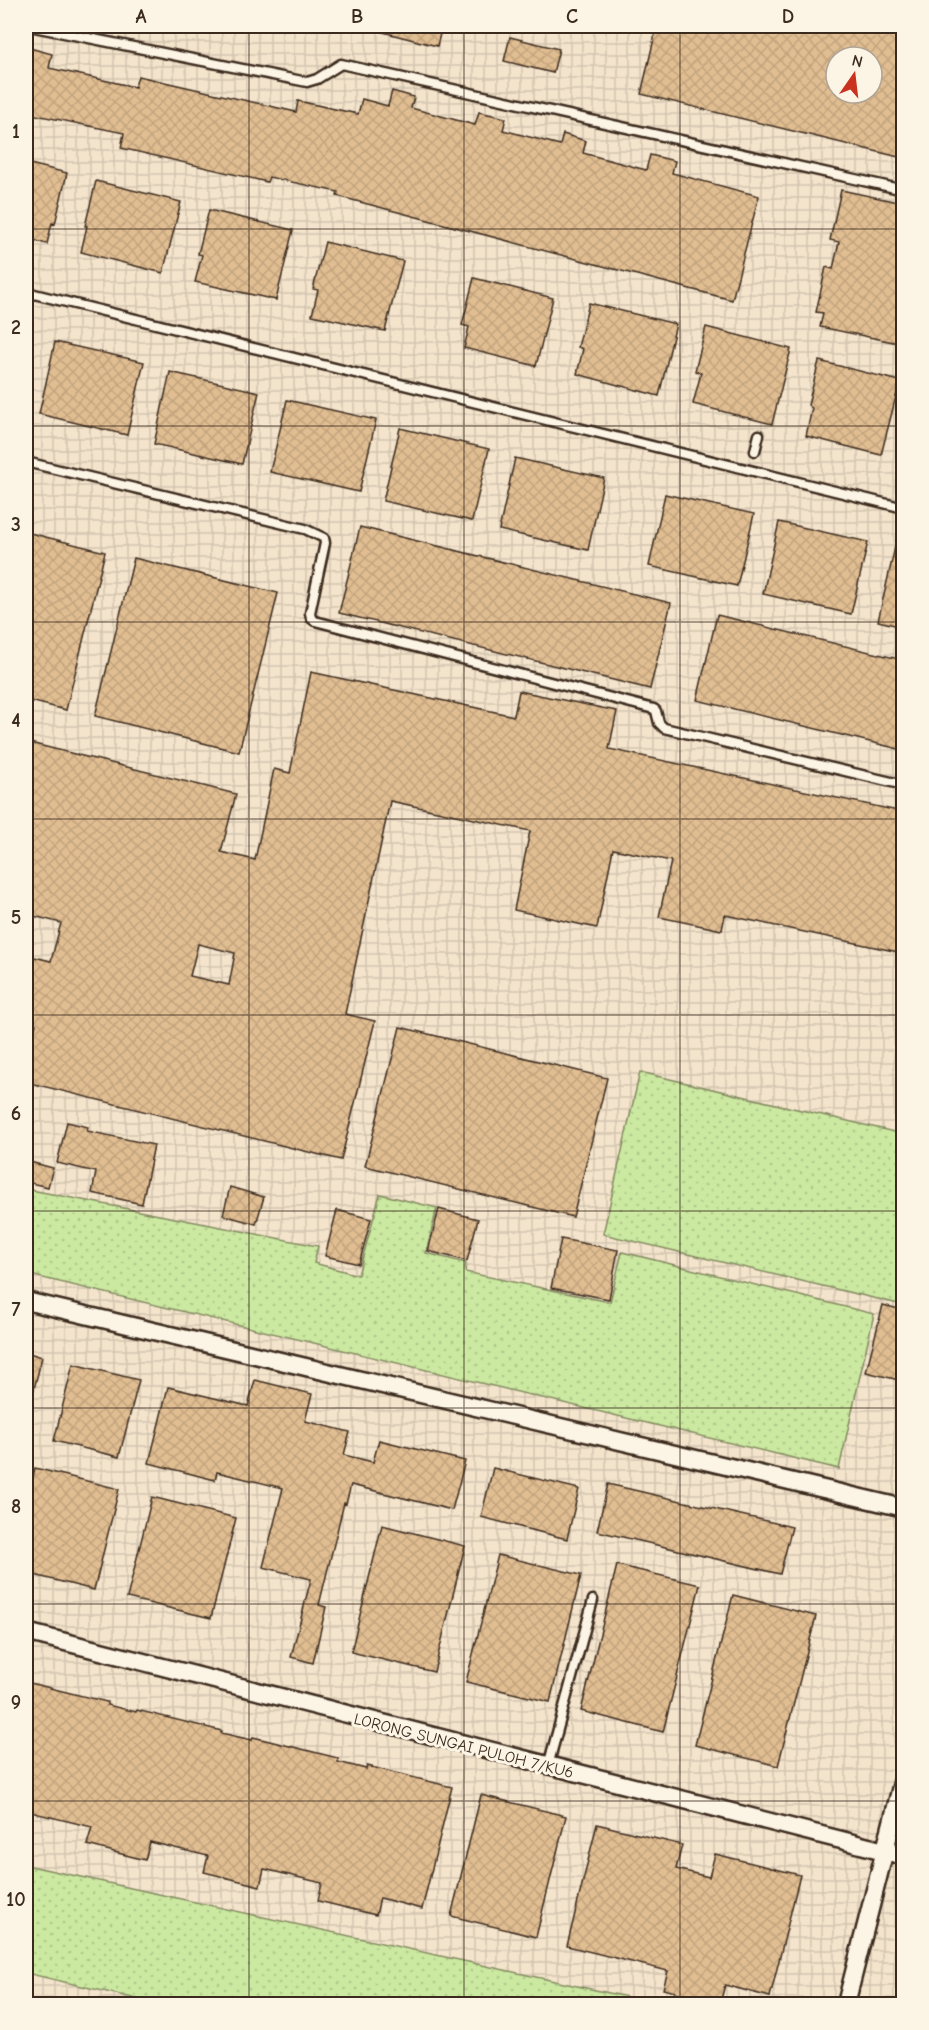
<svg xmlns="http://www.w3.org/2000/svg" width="929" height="2030" font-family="'Comic Neue',sans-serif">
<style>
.industrial{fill:url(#industrial-grid);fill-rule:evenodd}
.grass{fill:url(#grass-dots);stroke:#838a60;stroke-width:1.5}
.building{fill:url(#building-cross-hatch);stroke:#3b2a1e;stroke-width:1.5;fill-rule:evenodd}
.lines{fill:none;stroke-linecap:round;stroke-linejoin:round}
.service-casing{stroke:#3b2a1e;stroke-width:13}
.minor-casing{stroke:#3b2a1e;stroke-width:21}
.service{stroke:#fcf5e5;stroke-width:8}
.minor{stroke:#fcf5e5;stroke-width:16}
.grid{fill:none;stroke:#3b2a1e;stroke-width:1.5;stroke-opacity:0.55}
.labels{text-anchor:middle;stroke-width:6;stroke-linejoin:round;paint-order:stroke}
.street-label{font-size:16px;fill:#3b2a1e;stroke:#fcf5e5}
.neatline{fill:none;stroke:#3b2a1e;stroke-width:2}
.grid-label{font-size:20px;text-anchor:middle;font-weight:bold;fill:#3b2a1e}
</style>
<defs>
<pattern id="industrial-grid" width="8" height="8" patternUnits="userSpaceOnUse" patternTransform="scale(1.5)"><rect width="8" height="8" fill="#f4e4cc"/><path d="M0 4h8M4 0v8" fill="none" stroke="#d2c4af"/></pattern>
<pattern id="grass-dots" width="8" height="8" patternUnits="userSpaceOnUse" patternTransform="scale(1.5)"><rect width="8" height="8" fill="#cbe9a1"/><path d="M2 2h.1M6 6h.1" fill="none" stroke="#afc88a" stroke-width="1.8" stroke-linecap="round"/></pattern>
<pattern id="building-cross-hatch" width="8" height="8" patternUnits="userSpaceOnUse" patternTransform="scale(1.5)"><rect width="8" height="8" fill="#e1be92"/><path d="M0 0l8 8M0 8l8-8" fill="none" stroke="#c2a37d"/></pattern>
</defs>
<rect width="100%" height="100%" fill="#fcf5e5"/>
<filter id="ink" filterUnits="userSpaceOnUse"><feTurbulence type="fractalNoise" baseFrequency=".0167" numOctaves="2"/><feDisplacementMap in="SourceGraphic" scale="12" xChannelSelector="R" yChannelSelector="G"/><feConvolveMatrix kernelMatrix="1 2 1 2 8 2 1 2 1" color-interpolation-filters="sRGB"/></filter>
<g filter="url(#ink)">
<path class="industrial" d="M26,26H903V2004H26ZM836,57H872V93H836Z"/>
<path class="grass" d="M640,1072L903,1134V1305L603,1234Z
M26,1189L318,1246L314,1263L358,1275L380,1194L437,1208L426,1253L466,1263L465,1272L610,1302L622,1252L874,1314L839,1469L26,1274Z
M26,1865L659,2004H158L26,1973Z"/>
<path class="building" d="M376,26H442L437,46L375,30Z
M657,26H903V158L641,94ZM836,57H872V93H836Z
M510,37L559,49L553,73L504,61Z
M26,47L52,54L49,68L135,87L138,76L296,112L298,101L358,114L362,99L388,106L392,91L414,97L411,108L475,125L479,112L506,118L503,130L560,145L563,134L586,141L583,153L646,170L650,155L675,161L672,173L759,196L732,300L337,196L338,192L269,177L267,182L121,148L124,133L26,113Z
M26,163L67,173L55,224L52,223L47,244L26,238Z
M96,181L181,202L163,273L81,252L87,226H85Z
M841,190L903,203V344L820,327L823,313L816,312L826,267L833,269L839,242L830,240Z
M209,210L293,230L276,300L195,282L202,255L198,254Z
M325,242L403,261L385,331L312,315L318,290L313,289Z
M474,278L553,298L536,366L464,348L469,327L462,325Z
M589,303L676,324L659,396L577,374L583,349L578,347Z
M706,327L791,349L772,424L693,404L701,373L695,371Z
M55,342L144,362L127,435L39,414Z
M819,361L900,381L881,455L806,436L812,408L808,405Z
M170,372L259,392L242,464L154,444Z
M287,400L376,420L359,492L270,472Z
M400,428L489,449L472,521L383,501Z
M515,458L604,478L588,550L499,530Z
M665,494L754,514L737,586L649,566Z
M779,522L868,542L851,614L763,594Z
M360,527L671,603L650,689L339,613Z
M26,532L105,552L66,710L26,700Z
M898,534L903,535V627L878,621Z
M134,558L278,593L239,752L95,716Z
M717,615L903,660V750L697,700Z
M311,672L514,716L519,691L617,711L609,749L903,812V953L725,915L722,930L659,917L671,861L613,849L597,928L514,910L530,831L390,801L345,1014L375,1021L341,1160L26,1082V1065L36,1024L26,1023V955L51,961L61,923L26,914V742L236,794L221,852L255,860L274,769L290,773ZM198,944L235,953L229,985L190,976Z
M400,1027L607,1078L573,1217L365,1166Z
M67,1122L88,1127L87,1131L154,1145L142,1204L92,1193L96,1172L57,1163Z
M26,1161L53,1168L48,1187L26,1182Z
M230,1187L264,1197L256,1224L223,1215Z
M439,1209L478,1219L467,1261L428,1251Z
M337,1210L371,1219L359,1264L325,1256Z
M561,1239L618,1250L609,1299L551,1288Z
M883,1305L903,1310V1381L866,1372Z
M26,1352L42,1357L30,1405L26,1404Z
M73,1364L139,1380L119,1457L54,1441Z
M255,1380L312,1394L305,1421L350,1432L344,1455L373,1462L379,1440L465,1461L452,1510L351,1485L346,1504L344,1503L319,1605L326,1607L313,1663L291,1657L311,1579L263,1567L283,1488L217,1472L215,1480L149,1463L168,1387L248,1406Z
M35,1468L119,1489L94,1590L26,1573V1507Z
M493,1468L579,1489L567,1539L481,1517Z
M608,1484L792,1527L780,1574L597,1531Z
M152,1497L236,1518L211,1618L127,1598Z
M382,1525L465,1546L434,1672L351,1652Z
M498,1555L581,1575L550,1702L466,1682Z
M617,1565L700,1585L663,1732L581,1711Z
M733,1595L816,1616L778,1766L695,1745Z
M26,1682L107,1702V1705L136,1712L137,1710L222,1731L221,1733L252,1740L253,1737L338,1758V1762L366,1769L367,1766L452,1787L422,1909L380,1898L376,1915L318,1901L322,1883L264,1869L260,1886L204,1872L208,1856L150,1842L145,1860L87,1845L92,1827L26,1811Z
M481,1795L566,1816L536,1937L451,1916Z
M597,1824L682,1845L676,1869L709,1877L715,1854L800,1875L770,1997L725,1985L720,2003L663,1989L668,1971L567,1946Z"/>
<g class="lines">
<defs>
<path id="service" d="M29,26L307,82L317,79L341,64L904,190
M26,292L904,508
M755,451L759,435
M26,462L305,529L324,538L325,543L310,613L311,618L315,621L654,709L656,711L659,723L664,728L904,785
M548,1766L593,1600"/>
<path id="minor" d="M26,1301L904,1508
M26,1632L904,1856
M846,2004L904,1775"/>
</defs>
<use href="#service" class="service-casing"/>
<use href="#minor" class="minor-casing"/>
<use href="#service" class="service"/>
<use href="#minor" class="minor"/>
</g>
</g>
<path class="grid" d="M249,26V2004M464,26V2004M680,26V2004M26,229H904M26,426H904M26,622H904M26,819H904M26,1015H904M26,1211H904M26,1408H904M26,1604H904M26,1801H904"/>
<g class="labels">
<g class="street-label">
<text transform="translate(464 1745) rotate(14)" y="6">LORONG SUNGAI PULOH 7/KU6</text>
</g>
</g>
<rect width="929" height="2030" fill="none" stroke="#fcf5e5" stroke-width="66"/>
<g transform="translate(854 75) rotate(14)"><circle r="28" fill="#fcf5e5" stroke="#afa495" stroke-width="1.5"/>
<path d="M0-4.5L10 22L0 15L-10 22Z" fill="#c8321e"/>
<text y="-9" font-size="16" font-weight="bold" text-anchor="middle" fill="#3b2a1e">N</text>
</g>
<rect x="33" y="33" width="863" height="1964" class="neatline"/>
<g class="grid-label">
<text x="141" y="23">A</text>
<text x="357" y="23">B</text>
<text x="572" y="23">C</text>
<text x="788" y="23">D</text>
<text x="16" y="138">1</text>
<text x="16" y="334">2</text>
<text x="16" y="531">3</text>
<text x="16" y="727">4</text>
<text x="16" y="924">5</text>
<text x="16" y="1120">6</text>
<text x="16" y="1316">7</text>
<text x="16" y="1513">8</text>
<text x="16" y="1709">9</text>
<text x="16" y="1906">10</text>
</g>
</svg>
